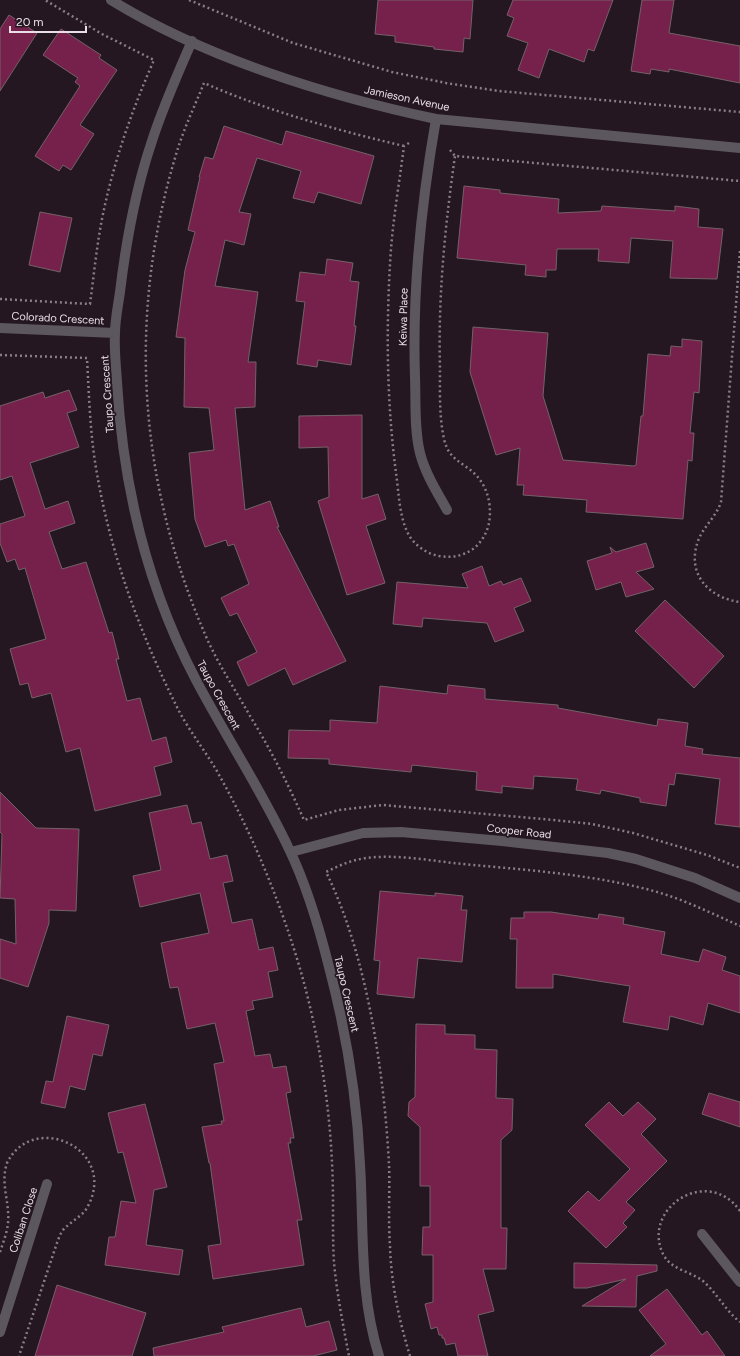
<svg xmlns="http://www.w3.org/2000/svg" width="740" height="1356" font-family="Figtree,sans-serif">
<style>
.building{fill:#76214b;stroke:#746168}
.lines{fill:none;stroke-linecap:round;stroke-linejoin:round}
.path{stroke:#897e86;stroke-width:2.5;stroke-dasharray:2 3;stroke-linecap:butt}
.minor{stroke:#5c575e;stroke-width:10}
.labels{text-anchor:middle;stroke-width:3.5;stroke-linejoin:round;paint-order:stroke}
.street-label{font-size:11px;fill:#e9dfe6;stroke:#241721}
</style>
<rect width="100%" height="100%" fill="#241721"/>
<path class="building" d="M378,0H473L470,39L464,38L463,52L434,49V47L395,42V36L375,34Z
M513,0H613L594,51L588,49L584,62L549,49L539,78L518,70L528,43L507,36L514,18L507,15Z
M642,0H674L669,33L740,46V83L669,69V72L651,69L650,74L631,71Z
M9,15L37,33L0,91V29Z
M61,29L101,55L99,58L117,70L80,125L94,134L71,170L63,165L59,171L35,156L80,86L75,82L78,78L43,55Z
M224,126L282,145L286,131L374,156L361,204L318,192L314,203L293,198L301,171L257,158L239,212L251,214L244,245L225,240L215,286L258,292L248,362H256L255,407L235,408L245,510L270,501L279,527H277L346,661L293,685L285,668L248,686L237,662L257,652L237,613L230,616L221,598L249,584L234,544L228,546L226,540L205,547L195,519L189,453L214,450L209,408L184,407L185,338L176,337L185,270L195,232L188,230L200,177H199L205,157L213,159Z
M464,186L500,190V193L559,199L558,213L601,211L602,206L675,211V206L699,209L698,227L723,229L717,279L670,278L673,241L631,238L629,263L598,261L599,249H557L556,270H546V277L525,275L526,265L457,258Z
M40,212L72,218L60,272L29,265Z
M327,259L353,263L350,281L359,282L354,326H356L351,365L318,360L317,367L297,364L305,302L296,301L300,272L325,275Z
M473,327L548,333L543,396L563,460L634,466L636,465L641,416H643L648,354L670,356L671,346L682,347V339L702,341L699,393L694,392L690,433H694L692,461L688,460L683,519L586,512L587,500L523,495L524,485H517L520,448L496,455L470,372Z
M69,390L77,410L67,413L79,447L30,463L45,509L68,501L75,523L49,532L62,569L86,562L109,633L112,632L119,659H116L127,701L140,698L152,741L166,737L172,762L154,767L161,795L95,811L80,748L66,752L51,693L32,698L28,683L20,685L10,649L46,639L25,568L19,570L15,559L7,562L0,543V524L25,516L12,476L0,480V406L43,392L45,398Z
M362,415V499L378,494L386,519L366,526L385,583L347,595L318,501L329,497L328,447L299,448V416Z
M646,543L654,567L636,572L654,589L626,597L621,582L596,590L587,561L612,553L610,547L616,552Z
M482,566L489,586L501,581L503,585L521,578L531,601L514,608L524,631L495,642L487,623L423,618L422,627L393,624L397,582L468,588L462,574Z
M665,600L724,656L694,688L635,631Z
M448,685L485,689V699L558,705V708L657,726L658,719L688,723L685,746L703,749L702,754L740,758V827L715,824L720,779L676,773L674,785L669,784L666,806L640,802V798L601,790L600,794L576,790L578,779L534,776L533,789L502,786V793L476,790L477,772L412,765L411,772L329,764V759L288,758L289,730L330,731V720L377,723L380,686L447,694Z
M0,792L36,828L79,829L76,911L49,910V923L28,987L0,978V939L16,944L15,899L0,898L2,834L0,832Z
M187,805L192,824L201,822L210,859L227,855L233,881L223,883L232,923L252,919L259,950L273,947L278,970L268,972L273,997L252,1001L254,1009L246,1011L255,1056L270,1054L273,1068L286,1066L291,1092L286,1093L294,1138H290L291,1143H288L302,1220H297L304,1265L213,1279L208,1246L221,1244L210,1163H209L202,1127L222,1124L221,1121H224L214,1064L224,1062L215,1023L187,1029L178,987L170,988L161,943L209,933L200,893L140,907L133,876L161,870L149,813Z
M380,891L435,896V893L463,896L461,910H467L462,962L418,958L414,998L377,994L380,961L374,960Z
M524,912H551L598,919L599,914L624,918L623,924L665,932L661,954L699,962L703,949L726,957L722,970L740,976V1013L708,1003L703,1025L670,1016L668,1030L623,1022L630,986L553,974V988H516L517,939H510L511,918H524Z
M67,1016L109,1025L102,1056L93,1054L85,1090L70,1086L65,1108L41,1103L46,1081L53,1082Z
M416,1024L445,1025V1034L475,1035V1049L497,1050L496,1098L513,1099L512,1130L501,1140V1228H507L506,1269H483L494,1311L478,1315L488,1356H458L455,1343L446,1345L444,1338H442V1335H439L437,1327L431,1329L425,1304L433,1302V1255H422L423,1227H430V1186H420V1127L408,1116L409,1102L415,1097Z
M709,1093L740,1102V1127L702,1114Z
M609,1102L623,1116L638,1102L656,1119L641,1134L667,1161L626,1202L635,1210L623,1223L627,1227L606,1248L568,1211L588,1191L599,1201L630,1169L585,1125Z
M145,1104L167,1187L154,1190L146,1245L183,1250L179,1275L105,1265L109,1237H115L121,1201L136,1203L123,1152L118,1153L108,1113Z
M574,1263L657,1265V1271L637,1276L636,1307L582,1306L626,1279L587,1288H574Z
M57,1285L146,1313L132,1356H35Z
M667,1289L702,1335L707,1331L725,1356H650L666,1344L639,1310Z
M301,1308L306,1327L329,1321L337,1350L313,1356H154L153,1348L224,1332L222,1327Z"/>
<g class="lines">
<path class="path" d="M189,0L293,43L392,72L446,83L499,91L740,112
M409,143L404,146C399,185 392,225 390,264C386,334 387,404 396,473C399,493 399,519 410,537C417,547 428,554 439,556C452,558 463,556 473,549C481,543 487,533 489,523C492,506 488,487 475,474C461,461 449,460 444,439C439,416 440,391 440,368C438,296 445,226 455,156
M404,146C336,130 268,111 204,83C196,103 186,124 179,145C126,311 137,482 208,641C220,667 236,691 250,716C271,750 288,784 304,820L339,810L383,805L554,820L592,824L633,833L707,855L740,868
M450,150L455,156L740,181
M740,251L721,502C716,517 703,527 698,541C686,574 709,598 740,602
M0,299L90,304C94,274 97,243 103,214C114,161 132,110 154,60L102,34L45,0
M0,355L87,358C89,395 90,432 96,468C110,553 140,634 179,711C190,732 206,752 218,773C249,828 274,887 293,946C315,1013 329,1093 332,1163C334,1196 332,1229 334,1263C337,1294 343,1325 349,1356
M740,1211C708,1165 641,1208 663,1254C671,1270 690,1271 703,1281C716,1292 725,1310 740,1322
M0,1252C3,1243 7,1233 8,1223C10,1202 0,1184 7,1163C33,1110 118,1149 88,1206C84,1215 73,1220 66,1227C62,1230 60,1235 58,1240L19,1356
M410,1356C399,1320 391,1283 390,1246C388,1219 390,1191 389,1164C384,1072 367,955 326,872C340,865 352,860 366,858C398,854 432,861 463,864C526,870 589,874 650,890C681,898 711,913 740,926"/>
<path class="minor" d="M111,0C205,58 328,96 436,119L740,148
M192,41C177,75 162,109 151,144C135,192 126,242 120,292C118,306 115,320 115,333C114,349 116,366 117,382C123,486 147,587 196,680C226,737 262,791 289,849C307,886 319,927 329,967C346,1031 357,1097 360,1164C364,1228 359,1294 379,1356
M436,119C421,205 412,289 415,377C416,402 414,429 420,453C425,473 437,492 447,510
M0,328L115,333
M291,852L363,833L401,832L502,841L608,853L636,859L695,878L740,898
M702,1234L740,1282
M0,1332L47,1184"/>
</g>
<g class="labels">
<g class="street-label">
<text transform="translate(407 98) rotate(12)" y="4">Jamieson Avenue</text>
<text transform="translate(403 317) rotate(-89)" y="4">Keiwa Place</text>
<text transform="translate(58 318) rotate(3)" y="4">Colorado Crescent</text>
<text transform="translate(107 394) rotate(-94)" y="4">Taupo Crescent</text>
<text transform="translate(219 695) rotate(61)" y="4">Taupo Crescent</text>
<text transform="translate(519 831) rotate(6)" y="4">Cooper Road</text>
<text transform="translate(347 994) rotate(77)" y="4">Taupo Crescent</text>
<text transform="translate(23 1220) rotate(-72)" y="4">Coliban Close</text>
</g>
</g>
<path d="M10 26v6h76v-6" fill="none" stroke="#e9dfe6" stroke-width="2"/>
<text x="16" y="26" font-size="12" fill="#e9dfe6" stroke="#241721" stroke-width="3" paint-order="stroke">20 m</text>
</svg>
